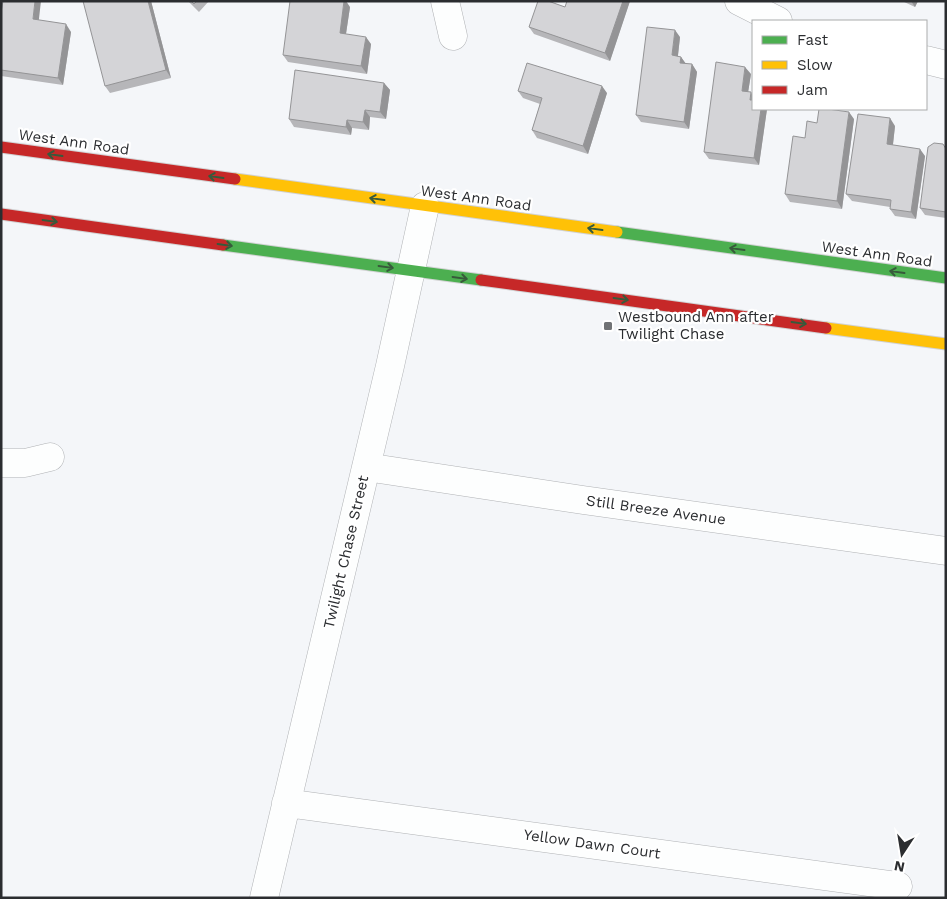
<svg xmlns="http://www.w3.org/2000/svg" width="947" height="899" font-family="'Work Sans',sans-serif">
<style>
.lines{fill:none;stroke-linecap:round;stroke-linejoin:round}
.street-casing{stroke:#b0b2b5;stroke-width:29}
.fast-casing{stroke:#d1d2d3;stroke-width:13}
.slow-casing{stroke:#d1d2d3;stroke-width:13}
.jam-casing{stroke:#d1d2d3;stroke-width:13}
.street{stroke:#fdfefe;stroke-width:28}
.fast{stroke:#4caf50;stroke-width:11}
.slow{stroke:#ffc107;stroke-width:11}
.jam{stroke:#c62828;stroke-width:11}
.wall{fill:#b6b6b9}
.shaded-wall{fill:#949496}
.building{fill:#d4d4d7;stroke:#949496}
.oneway{stroke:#375a3b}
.poi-dot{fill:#717376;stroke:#fff;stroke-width:2}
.labels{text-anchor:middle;stroke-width:4.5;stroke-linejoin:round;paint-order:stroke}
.street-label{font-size:15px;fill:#2b2d30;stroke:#fff}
.poi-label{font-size:15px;fill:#2b2d30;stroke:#fff;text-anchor:start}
</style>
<rect width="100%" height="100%" fill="#f4f6f9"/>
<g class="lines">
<defs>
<path id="street" d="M445,1L453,36
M739,1L778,21
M926,60L946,65
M1,463H25L50,457
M366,467L583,500L946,551
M286,803L898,886
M264,898L390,366L425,206"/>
<path id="fast" d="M617,232L946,278
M223,245L481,280"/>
<path id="slow" d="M235,179L617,232
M826,328L946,344"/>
<path id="jam" d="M1,147L235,179
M1,214L223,245
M481,280L826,328"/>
</defs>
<use href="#street" class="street-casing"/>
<use href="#fast" class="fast-casing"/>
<use href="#slow" class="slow-casing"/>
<use href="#jam" class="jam-casing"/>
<use href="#street" class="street"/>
<use href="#fast" class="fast"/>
<use href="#slow" class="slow"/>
<use href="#jam" class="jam"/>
</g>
<path class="wall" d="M151,1L171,78L110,93L105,86Z
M188,1H209L199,12Z
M630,1L610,61L534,34L529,27L565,7Z
M902,1H918L915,7Z
M350,7L346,34L371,44L367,74L288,62L283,55Z
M1,12L39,20L71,32L63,85L1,76Z
M680,37L678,56L681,57L686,64H692L697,72L689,129L641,122L636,115Z
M751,74L748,92L753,109H767L759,165L709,159L704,152Z
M384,83L390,90L386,119L370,117L369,130L352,128L351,135L294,127L289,119Z
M518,91L607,93L588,154L537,138L532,130L540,104L523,98Z
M854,119L842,209L790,202L785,194L805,138L817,123Z
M895,126L893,145L925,156L916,219L895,216L890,209V207L852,201L846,194Z
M946,149V218L925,215L920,208Z"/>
<path class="shaded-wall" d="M35,1H41L38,27L33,19Z
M148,1H151L171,78L166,70Z
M344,1H346L350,7L345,40L340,33Z
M623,1H630L610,61L605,53Z
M911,1H918L915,7Z
M66,24L71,32L63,85L58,78Z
M675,30L680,37L677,63L672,55Z
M366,37L371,44L367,74L361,66Z
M681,57L686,64L680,63Z
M692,64L697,72L689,129L684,122Z
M745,67L751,74L747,99L742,91Z
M384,83L390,90L386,119L380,112Z
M602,86L607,93L588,154L583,146Z
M751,92L753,96V104L750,100Z
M761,109H767L759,165L754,158Z
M365,110L370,117L369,130L363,122Z
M849,112L854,119L842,209L837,201Z
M890,118L895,126L892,152L887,144Z
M347,120L352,128L351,135L346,127Z
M920,149L925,156L916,219L911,212Z"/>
<path class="building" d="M3,1H35L33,19L66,24L58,78L1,70V12Z
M83,1H148L166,70L105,86Z
M191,1H197L194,4Z
M290,1H344L340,33L366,37L361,66L283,55Z
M538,1H548L565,7L567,1H623L605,53L529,27Z
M647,27L675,30L672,55L681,57L680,63L692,64L684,122L636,115Z
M716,62L745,67L742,91L751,92L750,100H753V109H761L754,158L704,152Z
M527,63L602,86L583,146L532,130L542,98L518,91Z
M295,70L384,83L380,112L365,110L363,122L347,120L346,127L289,119Z
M819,109H828L849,112L837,201L785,194L793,136L805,138L807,121L817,123Z
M858,114L890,118L887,144L920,149L911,212L890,209L891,200L846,194Z
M934,143L943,144L946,149V212L920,208L928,147Z"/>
<defs><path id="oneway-shaft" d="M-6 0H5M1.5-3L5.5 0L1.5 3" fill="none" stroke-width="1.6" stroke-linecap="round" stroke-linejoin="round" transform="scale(1.25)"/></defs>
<g class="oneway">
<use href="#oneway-shaft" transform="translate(55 155) rotate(-172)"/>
<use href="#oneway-shaft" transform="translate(216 177) rotate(-172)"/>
<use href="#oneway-shaft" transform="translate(377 199) rotate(-172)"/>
<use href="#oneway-shaft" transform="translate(50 221) rotate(8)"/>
<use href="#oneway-shaft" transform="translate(595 229) rotate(-172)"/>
<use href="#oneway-shaft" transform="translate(225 245) rotate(8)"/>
<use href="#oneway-shaft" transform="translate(737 249) rotate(-172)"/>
<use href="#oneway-shaft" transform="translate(386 267) rotate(8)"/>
<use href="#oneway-shaft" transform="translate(897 272) rotate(-172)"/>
<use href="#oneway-shaft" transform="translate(460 278) rotate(8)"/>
<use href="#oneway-shaft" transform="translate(621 299) rotate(8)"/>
<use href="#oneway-shaft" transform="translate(799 323) rotate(8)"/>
</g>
<rect class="poi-dot" x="603" y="321" width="10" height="10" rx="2.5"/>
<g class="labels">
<g class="street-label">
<text transform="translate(74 142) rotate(8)" y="5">West Ann Road</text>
<text transform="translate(476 198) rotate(8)" y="5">West Ann Road</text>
<text transform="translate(877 254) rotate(8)" y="5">West Ann Road</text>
<text transform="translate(656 510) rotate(8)" y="5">Still Breeze Avenue</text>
<text transform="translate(346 552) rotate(-77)" y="5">Twilight Chase Street</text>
<text transform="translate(592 844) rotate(8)" y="5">Yellow Dawn Court</text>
</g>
<g class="poi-label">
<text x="618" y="322">Westbound Ann after<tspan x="618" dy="17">Twilight Chase</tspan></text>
</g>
</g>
<rect width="947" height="899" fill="none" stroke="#2b2d30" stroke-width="5"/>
<rect x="752" y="20" width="175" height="90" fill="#ffffff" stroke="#aaabac"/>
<rect x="762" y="36" width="25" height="8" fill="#4caf50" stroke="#aaabac"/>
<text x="797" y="45" font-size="15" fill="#2b2d30">Fast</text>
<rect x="762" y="61" width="25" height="8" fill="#ffc107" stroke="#aaabac"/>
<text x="797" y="70" font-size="15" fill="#2b2d30">Slow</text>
<rect x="762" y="86" width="25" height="8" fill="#c62828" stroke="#aaabac"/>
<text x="797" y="95" font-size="15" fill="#2b2d30">Jam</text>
<g transform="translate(902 854) rotate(192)" stroke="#ffffff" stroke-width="4" paint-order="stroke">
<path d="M0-4L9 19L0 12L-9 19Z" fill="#2b2d30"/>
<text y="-8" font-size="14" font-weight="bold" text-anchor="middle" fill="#2b2d30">N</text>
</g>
</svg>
